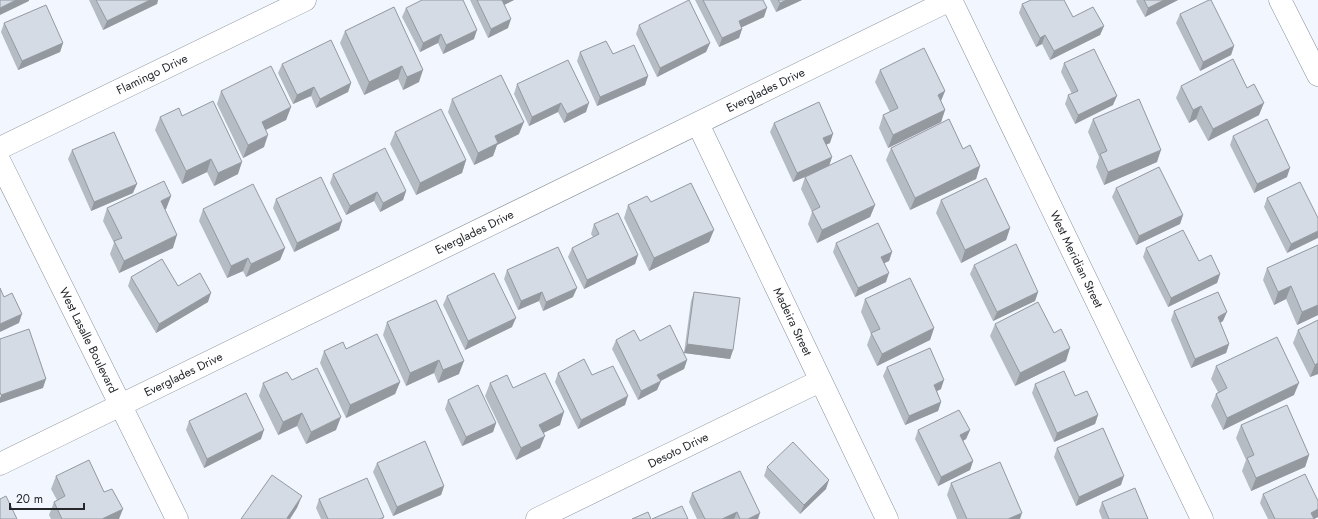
<svg xmlns="http://www.w3.org/2000/svg" width="1318" height="519" font-family="Jost,sans-serif">
<style>
.lines{fill:none;stroke-linecap:round;stroke-linejoin:round}
.street-casing{stroke:#8b919a;stroke-width:23}
.street{stroke:#fff;stroke-width:22}
.wall{fill:#b6bcc4}
.shaded-wall{fill:#9499a0}
.building{fill:#d4dbe4;stroke:#9499a0}
.labels{text-anchor:middle;stroke-width:4;stroke-linejoin:round;paint-order:stroke}
.street-label{font-size:12px;fill:#25272b;stroke:#f2f7ff}
</style>
<rect width="100%" height="100%" fill="#f2f7ff"/>
<g class="lines">
<defs>
<g id="street">
<path id="s1" d="M951,0L1202,519"/>
<path d="M1280,0L1318,75"/>
<path id="s2" d="M698,124L887,519"/>
<path id="s3" d="M0,148L305,0"/>
<path id="s4" d="M0,162L177,519"/>
<path id="s5" d="M0,464L950,0"/>
<path id="s6" d="M537,519L820,381"/>
</g>
</defs>
<use href="#street" class="street-casing"/>
<use href="#street" class="street"/>
</g>
<path class="wall" d="M89,0H158L157,4L103,30Z
M470,0H514L504,5L508,28L488,38Z
M695,0H763L764,17L742,27V29L739,38L719,47Z
M770,0H802L776,12Z
M1137,0H1178L1145,17L1136,1Z
M1022,4L1073,17L1104,26L1100,35L1050,60L1042,44L1036,47L1019,13Z
M394,7L419,82L403,90L398,79L364,95L340,43L345,31Z
M406,8L474,39L443,54L438,43L420,52L402,17Z
M1180,14L1234,46L1231,55L1200,71L1176,23Z
M4,23L63,43L60,52L18,70L1,32Z
M639,25L710,43L706,52L657,77L636,34Z
M580,52L613,54L648,76L645,85L597,106L577,61Z
M1064,63L1113,105L1075,124L1065,104L1068,95L1072,94L1061,72Z
M282,64L351,83L348,92L316,108L311,96L293,104L278,73Z
M880,70L945,91L941,101L945,110L941,122L888,148L879,128L883,115L890,112L875,82Z
M517,84L586,112L564,123L558,112L529,126L514,94Z
M1181,86L1259,115L1208,141L1196,119L1189,123L1176,98Z
M221,91L291,107L286,120L266,130L264,147L243,158L217,104Z
M452,99L519,134L497,145L493,156L474,165L448,112Z
M182,116L238,174L214,186L207,172L182,184L155,130L160,117Z
M1093,119L1157,162L1104,185L1096,167L1099,157L1088,132Z
M774,123L830,143L826,145L832,157L829,165L875,205L870,217L817,243L808,224L812,212L801,189L805,177L808,176L793,182L770,132Z
M395,132L466,160L462,173L416,195L390,144Z
M1233,136L1287,177L1254,193L1230,145Z
M891,148L963,149L980,166L976,179L910,210L886,160Z
M72,150L133,193L91,211L68,159Z
M333,174L406,191L403,200L380,212L374,201L346,215L330,183Z
M1116,188L1183,215L1180,224L1136,245L1112,197Z
M171,196L166,209H165L173,248L119,273L110,254L114,243L103,221L107,208Z
M1267,198L1318,218L1287,253L1264,207Z
M276,199L342,221L339,230L294,252L273,208Z
M941,200L1010,228L1006,240L961,263L936,213Z
M651,202L709,242L649,271L624,218L628,205Z
M203,209L285,248L280,260L246,277L243,271L227,278L199,221Z
M594,224L638,255L635,264L584,289L568,257L572,248L593,237L591,234Z
M836,243L892,252L889,261L884,263L886,282L855,297L833,252Z
M1318,245V315L1297,325L1286,299L1274,305L1263,280L1267,268Z
M1146,248L1199,261L1220,274L1217,283L1168,307L1143,257Z
M974,265L1038,292L1035,301L993,321L970,274Z
M507,270L573,297L543,311L539,301L518,310L504,279Z
M131,277L178,286L208,302L156,333L128,286Z
M694,292L733,350L730,359L684,353L691,301Z
M447,296L512,327L465,350L443,305Z
M865,299L934,328L930,340L877,366L867,345L871,334L861,312Z
M1174,311L1223,321L1220,323L1229,344L1226,353L1191,368L1171,320Z
M1318,320V374L1310,377L1293,343L1298,330Z
M387,322L459,374L438,383L434,373L406,386L383,335Z
M995,324L1066,361L1015,386L990,336Z
M616,340L687,360L684,369L661,381L657,390L638,400L612,349Z
M346,349L400,382L395,394L346,418L320,363L324,351Z
M1216,366L1294,395L1223,430L1211,406L1216,394L1218,392L1211,379Z
M887,367L941,389L937,391L941,402L938,411L905,425L883,376Z
M558,373L592,375L625,405L578,429L555,382Z
M263,383L336,430L306,444L297,426L278,435L259,396Z
M490,383L560,425L543,433L540,448L516,460L485,396Z
M1035,384L1075,396L1098,415L1095,424L1054,442L1032,393Z
M448,400L496,423L493,432L462,446L445,409Z
M189,421L261,439L204,468L186,430Z
M1241,425L1309,455L1305,467L1251,491L1242,471L1246,460L1236,438Z
M918,430H970L966,439L963,441L973,461L970,470L938,486L915,439Z
M1057,448L1121,485L1076,506L1054,457Z
M377,463L444,486L441,495L393,516L373,472Z
M767,467L826,489L800,514L764,476Z
M56,476L119,519H51L49,515L54,502L57,500L51,489Z
M951,483L1020,519H957L947,495Z
M692,493L758,519H697L689,502Z
M1263,494L1318,501V517L1314,519H1268L1260,503Z
M319,499L384,517L383,519H321L316,508Z
M1102,502L1148,519H1102L1099,511Z"/>
<path class="shaded-wall" d="M16,0H29V1L0,15V8Z
M150,0H158L157,4L103,30L107,21Z
M501,0H514L498,8Z
M787,0H802L776,12L780,3Z
M1164,0H1178L1145,17L1148,8Z
M767,8L764,17L736,30L739,21Z
M511,19L508,28L488,38L491,29Z
M1104,26L1100,35L1050,60L1054,51Z
M742,29L739,38L719,47L722,38Z
M477,30L474,39L443,54L446,45Z
M441,34L438,43L420,52L423,43Z
M1045,35L1042,44L1036,47L1040,38Z
M63,43L60,52L18,70L22,61Z
M710,43L706,52L657,77L660,68Z
M1234,46L1231,55L1200,71L1203,62Z
M402,66L398,79L364,95L369,82Z
M423,70L419,82L403,90L407,77Z
M648,76L645,85L597,106L600,97Z
M351,83L348,92L316,108L320,99Z
M314,87L311,96L293,104L297,95Z
M945,91L940,103L938,95Z
M1117,96L1113,105L1075,124L1078,115Z
M561,103L558,112L529,126L532,117Z
M589,103L586,112L564,123L567,114Z
M1264,103L1259,115L1208,141L1213,129Z
M1201,106L1196,119L1189,123L1193,110Z
M291,107L286,120L257,134L262,122Z
M945,110L941,122L888,148L893,135Z
M524,122L519,134L497,145L493,156L474,165L478,153L495,136Z
M833,134L830,143L820,147L823,138Z
M268,135L264,147L243,158L248,145Z
M1161,150L1157,162L1104,185L1108,172Z
M832,157L829,166L793,182L797,173Z
M211,159L207,172L182,184L186,171Z
M466,160L462,173L416,195L420,183Z
M242,162L238,174L214,186L218,173Z
M980,166L976,179L910,210L915,198Z
M1290,168L1287,177L1254,193L1257,184Z
M137,184L133,193L91,211L94,202Z
M406,191L403,200L380,212L383,203Z
M377,192L374,201L346,215L350,206Z
M171,196L166,209L157,214L161,201Z
M875,205L870,217L817,243L822,230Z
M1183,215L1180,224L1136,245L1139,236Z
M342,221L339,230L294,252L297,243Z
M1010,228L1006,240L961,263L965,250Z
M714,230L709,242L649,271L654,258Z
M1318,231V238L1287,253L1291,244Z
M177,235L173,248L119,273L124,261Z
M285,248L280,260L246,277L251,264Z
M892,252L889,261L878,266L881,257Z
M638,255L635,264L584,289L587,280Z
M248,258L243,271L227,278L231,266Z
M889,273L886,282L855,297L858,288Z
M1220,274L1217,283L1168,307L1171,298Z
M1291,286L1286,299L1274,305L1278,292Z
M577,288L573,297L543,311L546,302Z
M542,292L539,301L518,310L521,301Z
M1038,292L1035,301L993,321L997,312Z
M211,293L208,302L156,333L159,324Z
M1318,305V315L1297,325L1302,312Z
M1227,312L1223,321L1214,326L1218,317Z
M22,314L19,323L0,332V324Z
M516,318L512,327L465,350L468,341Z
M934,328L930,340L877,366L882,354Z
M687,344L733,350L730,359L684,353Z
M1229,344L1226,353L1191,368L1195,359Z
M1070,348L1066,361L1015,386L1020,373Z
M439,360L434,373L406,386L410,373Z
M687,360L684,369L654,384L657,375Z
M464,361L459,374L438,383L443,370Z
M1318,363V374L1310,377L1315,365Z
M46,379L43,388L0,403V398L1,395Z
M944,380L941,389L931,394L934,385Z
M661,381L657,390L638,400L641,391Z
M400,382L395,394L346,418L350,405Z
M1299,383L1294,395L1223,430L1227,418Z
M628,396L625,405L578,429L581,420Z
M941,402L938,411L905,425L909,416Z
M564,412L560,425L535,437L539,425Z
M302,413L297,426L278,435L283,422Z
M1098,415L1095,424L1054,442L1057,433Z
M341,417L336,430L306,444L311,432Z
M496,423L493,432L462,446L466,437Z
M264,430L261,439L204,468L207,459Z
M970,430L966,439L957,444L960,435Z
M545,436L540,448L516,460L521,448Z
M1309,455L1305,467L1251,491L1256,478Z
M973,461L970,470L938,486L941,477Z
M1124,476L1121,485L1076,506L1079,497Z
M829,480L826,489L800,514L804,505Z
M444,486L441,495L393,516L397,507Z
M302,496L297,508L290,519H286Z
M123,509L119,519H102Z
M1318,509V517L1314,519L1311,513Z
M737,512L734,519H722Z
M760,513L758,519H748Z
M1022,513L1020,519H1008Z"/>
<path class="building" d="M0,0H16L0,8Z
M96,0H150L107,21Z
M422,0H463L477,30L446,45L441,34L423,43L406,8Z
M477,0H502L511,19L491,29Z
M689,0L710,43L660,68L639,25Z
M703,0H763L767,8L739,21L742,29L722,38Z
M778,0H787L780,3Z
M1031,0H1064L1073,17L1093,7L1104,26L1054,51L1045,35L1040,38L1022,4Z
M1144,0H1164L1148,8Z
M1209,0H1211L1234,46L1203,62L1180,14Z
M46,5L63,43L22,61L4,23Z
M394,7L423,70L407,77L402,66L369,82L345,31Z
M331,40L351,83L320,99L314,87L297,95L282,64Z
M606,41L613,54L634,45L648,76L600,97L580,52Z
M924,48L945,91L938,95L945,110L893,135L883,115L898,108L880,70Z
M1094,49L1117,96L1078,115L1068,95L1078,91L1064,63Z
M1233,59L1247,88L1254,84L1264,103L1213,129L1201,106L1193,110L1181,86Z
M568,60L589,103L567,114L561,103L532,117L517,84Z
M271,66L291,107L262,122L268,135L248,145L221,91Z
M501,75L524,122L495,136L498,143L478,153L452,99Z
M1139,99L1161,150L1108,172L1100,154L1107,151L1093,119Z
M213,101L242,162L218,173L211,159L186,171L160,117L179,108L182,116Z
M819,102L833,134L823,138L832,157L797,173L774,123Z
M441,109L466,160L420,183L395,132Z
M949,119L963,149L970,145L980,166L915,198L891,148Z
M1267,119L1290,168L1257,184L1233,136Z
M114,132L137,184L94,202L72,150Z
M385,148L406,191L383,203L377,192L350,206L333,174Z
M851,155L875,205L822,230L812,211L820,207L805,177Z
M1159,167L1183,215L1139,236L1116,188Z
M321,177L342,221L297,243L276,199Z
M986,178L1010,228L965,250L941,200Z
M164,181L171,196L161,201L177,235L124,261L114,241L122,238L107,208Z
M1300,182L1318,218V231L1291,244L1267,198Z
M691,183L714,230L654,258L628,205L647,196L651,202Z
M253,184L285,248L251,264L248,258L231,266L203,209Z
M618,213L638,255L587,280L572,248L599,234L594,224Z
M878,223L892,252L881,257L889,273L858,288L836,243Z
M1183,230L1199,261L1211,255L1220,274L1171,298L1146,248Z
M1016,244L1038,292L997,312L974,265Z
M1318,245V305L1302,312L1291,286L1278,292L1267,268Z
M558,247L577,288L546,302L542,292L521,301L507,270Z
M162,259L178,286L200,273L211,293L159,324L131,277Z
M494,273L516,318L468,341L447,296Z
M910,278L934,328L882,354L871,333L880,329L865,299Z
M0,288L4,297L12,293L22,314L0,324Z
M694,292L740,298L733,350L687,344Z
M1218,292L1227,312L1218,317L1229,344L1195,359L1174,311Z
M436,300L464,361L443,370L439,360L410,373L387,322Z
M1038,302L1054,333L1061,329L1070,348L1020,373L995,324Z
M1318,320V363L1315,365L1298,330Z
M670,325L687,360L657,375L661,381L641,391L616,340L634,330L640,341Z
M29,329L46,379L1,395L0,392V339Z
M377,334L400,382L350,405L324,351L343,342L346,349Z
M1277,337L1299,383L1227,418L1216,394L1227,388L1216,366Z
M930,348L944,380L934,385L941,402L909,416L887,367Z
M584,359L592,375L613,366L628,396L581,420L558,373Z
M317,368L341,417L311,432L302,413L283,422L263,383L287,372L292,380Z
M1064,371L1075,396L1087,391L1098,415L1057,433L1035,384Z
M545,373L564,412L539,425L545,436L521,448L490,383L507,375L513,388Z
M478,385L496,423L466,437L448,400Z
M246,393L264,430L207,459L189,421Z
M1287,405L1309,455L1256,478L1247,458L1254,455L1241,425Z
M959,410L970,430L960,435L973,461L941,477L918,430Z
M1103,428L1124,476L1079,497L1057,448Z
M425,441L444,486L397,507L377,463Z
M793,442L829,480L804,505L767,467Z
M89,460L104,492L112,489L123,509L102,519H62L54,502L65,496L56,476Z
M1000,462L1022,513L1008,519H967L951,483Z
M740,471L760,513L748,519H740L737,512L722,519H705L692,493Z
M1305,474L1318,501V509L1311,513L1314,519H1275L1263,494Z
M272,475L302,496L287,518L289,519H241Z
M367,478L384,517L380,519H328L319,499Z
M1135,488L1148,519H1109L1102,502Z
M6,496L17,519H0V499Z
M682,506L688,519H652Z
M648,512L651,519H632Z"/>
<g class="labels">
<g class="street-label">
<text dy="4" stroke="none"><textPath href="#s3" startOffset="169">Flamingo Drive</textPath></text>
<text dy="4" stroke="none"><textPath href="#s5" startOffset="852">Everglades Drive</textPath></text>
<text dy="4" stroke="none"><textPath href="#s5" startOffset="528">Everglades Drive</textPath></text>
<text dy="4" stroke="none"><textPath href="#s1" startOffset="288">West Meridian Street</textPath></text>
<text dy="4" stroke="none"><textPath href="#s2" startOffset="219">Madeira Street</textPath></text>
<text dy="4" stroke="none"><textPath href="#s4" startOffset="199">West Lasalle Boulevard</textPath></text>
<text dy="4" stroke="none"><textPath href="#s5" startOffset="204">Everglades Drive</textPath></text>
<text dy="4" stroke="none"><textPath href="#s6" startOffset="157">Desoto Drive</textPath></text>
</g>
</g>
<path d="M10 503v6h74v-6" fill="none" stroke="#25272b" stroke-width="2"/>
<text x="16" y="503" font-size="12" fill="#25272b" stroke="#f2f7ff" stroke-width="3" paint-order="stroke">20 m</text>
</svg>
